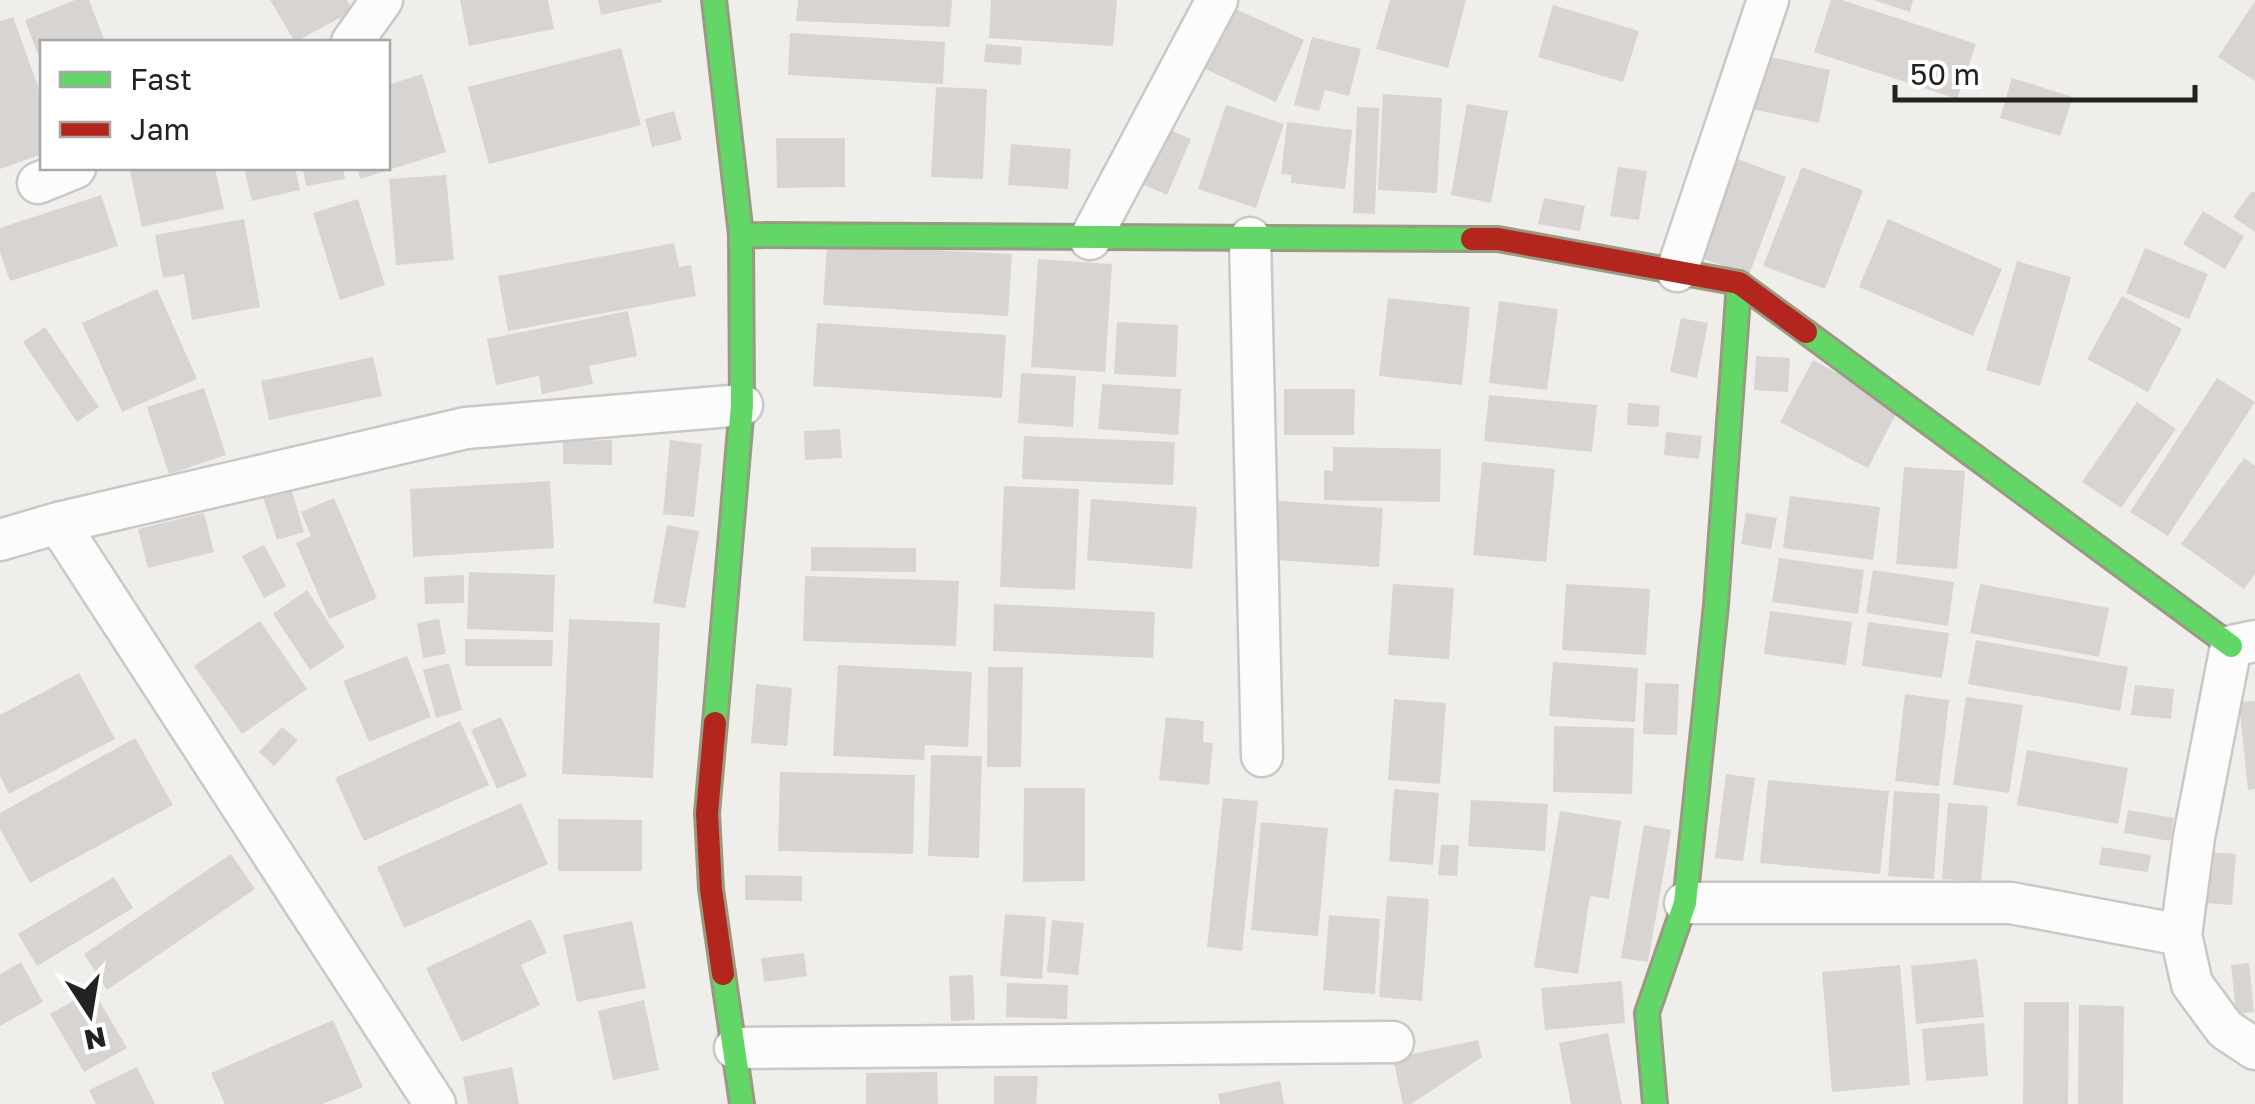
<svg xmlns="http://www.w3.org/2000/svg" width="2255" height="1104" font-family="'Golos Text',sans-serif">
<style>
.building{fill:#d7d4d2}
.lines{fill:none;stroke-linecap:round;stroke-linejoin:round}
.street-casing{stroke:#c9c8c7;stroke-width:45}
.fast-casing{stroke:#999a82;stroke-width:28}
.jam-casing{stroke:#999a82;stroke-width:28}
.street{stroke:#fdfcfc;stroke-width:40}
.fast{stroke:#63d668;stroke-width:22}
.jam{stroke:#b3261e;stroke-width:22}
</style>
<rect width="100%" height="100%" fill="#f0eeeb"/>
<path class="building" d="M75,0H89L105,42H42V65L25,20Z
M270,0H347L353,11L295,42Z
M460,0H548L554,29L469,46Z
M598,0H662V2L601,15Z
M798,0H952L950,27L796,21Z
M991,0H1117L1113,46L989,38Z
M1390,0H1466L1448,68L1376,49Z
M1831,0H1842L1976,44L1957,99L1814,52Z
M1873,0H1913L1910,12Z
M2255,1V81L2218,57Z
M1553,5L1639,31L1623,82L1538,57Z
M1229,6L1304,40L1276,102L1201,67Z
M13,17L42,97V154L0,169V21Z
M790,33L945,42L943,84L788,75Z
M1312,37L1361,49L1349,96L1325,90L1319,111L1294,105Z
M986,44L1022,47L1021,65L984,62Z
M621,48L641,125L489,164L468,87Z
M1758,54L1830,70L1819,123L1746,108Z
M422,74L446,152L360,179L357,168H388V85Z
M2012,78L2073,97L2060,136L2000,118Z
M936,87L987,89L983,179L931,177Z
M1383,94L1442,98L1437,193L1378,190Z
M1467,104L1508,111L1491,203L1451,195Z
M1226,105L1284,124L1256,208L1198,189Z
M1357,107L1379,108L1375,214L1353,213Z
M674,111L682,140L652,147L645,119Z
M1287,122L1352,130L1345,189L1291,183V175L1281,174Z
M1163,127L1191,139L1167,195L1140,183Z
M776,138H845V187L777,188Z
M1011,144L1071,149L1068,189L1008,185Z
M1735,158L1786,177L1749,275L1698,257Z
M1618,167L1647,171L1639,220L1610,216Z
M1802,167L1863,190L1825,289L1763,266Z
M146,168H215L224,209L142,227L130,171Z
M244,168H295L300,190L252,201Z
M303,168H343L345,179L306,186Z
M446,175L454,260L396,265L389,179Z
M2252,191L2255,193V232L2233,217Z
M101,195L118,246L10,281L0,252V228Z
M1544,198L1585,206L1580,231L1538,224Z
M358,199L385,285L340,300L313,213Z
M2203,211L2244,236L2225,269L2183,244Z
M244,219L260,307L192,320L184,274L163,278L155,235Z
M1888,219L2002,269L1973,336L1859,287Z
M674,243L679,267L691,265L696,296L508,331L498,276Z
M827,245L1012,254L1008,316L823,305Z
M2145,248L2208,274L2189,319L2126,293Z
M1038,259L1112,264L1105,372L1031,367Z
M2017,261L2071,277L2040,386L1986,370Z
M157,289L197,379L122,412L82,323Z
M2122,296L2182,329L2148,392L2087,359Z
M1388,298L1470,307L1462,385L1379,376Z
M1499,301L1558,309L1547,390L1489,383Z
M628,311L637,356L589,366L593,384L542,394L539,376L496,385L487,339Z
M1681,318L1708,323L1697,378L1670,372Z
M1117,322L1178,325L1176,377L1114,374Z
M817,323L1006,335L1002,398L813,386Z
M45,327L99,407L77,422L23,342Z
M1756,356L1790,358L1788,392L1754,390Z
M373,357L382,396L269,420L261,381Z
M1813,360L1900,406L1868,468L1780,422Z
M1021,373L1076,376L1073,427L1018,423Z
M2217,378L2255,402L2168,536L2130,512Z
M1102,384L1181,389L1178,435L1098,429Z
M204,388L226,455L169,474L147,407Z
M1284,389H1355L1354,435H1284Z
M1489,395L1597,405L1592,452L1484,441Z
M2137,402L2176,429L2121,508L2082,482Z
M1628,403L1660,406L1658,427L1627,425Z
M840,429L842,458L805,460L804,431Z
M1666,432L1702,436L1699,459L1664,455Z
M1024,436L1175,442L1173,485L1022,479Z
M612,440V465L563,464V441Z
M670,440L702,444L694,517L663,514Z
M1333,447L1441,449L1440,502L1324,500V470L1333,471Z
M2244,458L2255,466V574L2244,589L2181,544Z
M1482,462L1555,469L1546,562L1473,555Z
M1904,467L1965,471L1957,569L1896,564Z
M550,481L554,548L413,557L410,489Z
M1004,486L1079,489L1075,590L1000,587Z
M291,488L304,532L277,540L263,497Z
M1790,496L1880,507L1873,560L1783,548Z
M334,498L377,598L329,619L296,543L311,536L301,512Z
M1091,499L1197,507L1192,569L1087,560Z
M1279,501L1383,508L1379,567L1275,560Z
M204,513L214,552L148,568L138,529Z
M1746,513L1777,518L1771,549L1741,544Z
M667,525L699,531L685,608L653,603Z
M264,545L286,586L264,598L242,556Z
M811,547L916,548V572L811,571Z
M1779,558L1864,570L1858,614L1772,602Z
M1873,570L1954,582L1948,626L1866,613Z
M469,572L555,575L553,632L467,629Z
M464,575V603L425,604L424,577Z
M805,576L959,581L956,646L803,641Z
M1393,584L1454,588L1449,659L1388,655Z
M1566,584L1650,589L1646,655L1562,650Z
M1980,584L2109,608L2099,657L1970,633Z
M307,590L345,647L310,670L273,614Z
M994,604L1155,612L1153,658L993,651Z
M1770,611L1852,622L1846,665L1764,654Z
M439,619L446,654L423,658L417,623Z
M569,619L660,623L653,778L562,774Z
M260,621L307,689L242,734L194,666Z
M1868,622L1949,633L1942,678L1862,666Z
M465,639L553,640L552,666H465Z
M1976,640L2128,667L2120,711L1968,684Z
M407,656L431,717L369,742L343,681Z
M1553,662L1638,668L1635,722L1549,716Z
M449,663L462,710L436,718L423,670Z
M838,665L972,672L968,747L925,745L924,760L833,756Z
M988,667H1023L1021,767H987Z
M79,673L115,739L9,794L0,776V715Z
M1645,683L1679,684L1677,735L1643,734Z
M756,684L792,688L787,746L751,743Z
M2135,685L2174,689L2171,719L2131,715Z
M1905,694L1949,700L1939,786L1895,781Z
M1966,697L2023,705L2009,793L1953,785Z
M1394,699L1446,703L1440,784L1388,780Z
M2255,701V789L2248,790L2239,702Z
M501,717L527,776L497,789L471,730Z
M1166,717L1204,721L1203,742L1213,743L1209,785L1159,780Z
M460,721L489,785L364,841L335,778Z
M1554,726L1634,728L1632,794L1553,792Z
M282,727L298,740L274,766L259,752Z
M135,738L173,805L30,883L0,829V813Z
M2027,750L2128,768L2118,824L2017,805Z
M931,755L982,756L979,858L928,856Z
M780,772L915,775L913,854L778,851Z
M1726,774L1755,778L1743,861L1715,858Z
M1768,780L1889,791L1880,874L1760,863Z
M1024,788H1085V881L1023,882Z
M1394,789L1439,793L1433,865L1389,861Z
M1894,791L1940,794L1934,879L1888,876Z
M1223,798L1258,801L1242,951L1207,947Z
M1471,800L1548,804L1545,851L1468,846Z
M521,803L548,864L404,928L377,867Z
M1948,803L1988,806L1981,882L1942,879Z
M2128,810L2174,818L2170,841L2124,833Z
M1560,811L1621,821L1609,899L1590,896L1578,974L1534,967Z
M558,819L642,820V871H558Z
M1261,822L1328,828L1318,936L1251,930Z
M1644,825L1671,830L1648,962L1621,958Z
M1441,845H1459L1457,876L1438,875Z
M2102,847L2151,855L2148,872L2099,865Z
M2208,852L2236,854L2232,905L2205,903Z
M231,854L255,889L107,990L84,954Z
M745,875L802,876V901L745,900Z
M114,877L133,908L37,966L18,934Z
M1387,896L1429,899L1422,1001L1379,997Z
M1005,914L1046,917L1042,979L1000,976Z
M1329,915L1380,919L1375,994L1323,990Z
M531,919L547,953L521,965L540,1005L462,1042L426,968Z
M1052,920L1084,923L1078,975L1047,972Z
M632,921L646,988L577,1002L563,935Z
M804,953L807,976L764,982L761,958Z
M1977,959L1984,1017L1916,1024L1911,966Z
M21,962L43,1002L0,1026V974Z
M2249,963L2254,1012L2236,1014L2231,965Z
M1900,965L1910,1085L1832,1092L1822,972Z
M973,975L975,1020L951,1021L949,976Z
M1622,981L1625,1023L1545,1030L1541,988Z
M1007,983L1068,985L1067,1019L1006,1017Z
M93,990L127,1048L84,1072L50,1014Z
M644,1000L659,1070L613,1080L598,1011Z
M2024,1002H2069L2068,1104H2023Z
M2079,1005L2124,1006L2123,1104H2078Z
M333,1020L363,1087L323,1104H225L211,1073Z
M1984,1023L1988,1076L1926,1081L1922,1029Z
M1608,1033L1622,1104H1571L1559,1043Z
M1478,1040L1482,1057L1411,1104H1403L1393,1058Z
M137,1067L155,1104H96L89,1090Z
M512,1067L519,1104H468L463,1077Z
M937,1072L938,1104H866V1073Z
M994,1076H1038L1036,1104H994Z
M1280,1081L1284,1104H1220L1218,1094Z"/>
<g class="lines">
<defs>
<path id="street" d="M352,42L382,0
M38,183L75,168
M1250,238L1262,756
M1090,239L1217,0
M1677,271L1768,0
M58,523L435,1104
M0,540L58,523L466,428L742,405
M2255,641L2231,646L2194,837L2181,935L2192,984L2225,1029L2255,1049
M1685,903H2011L2181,935
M735,1048L1393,1042"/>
<path id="fast" d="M714,0L741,235L742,405L715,723
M741,235L1472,239
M1806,332L2231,646
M723,974L742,1104
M1655,1104L1647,1013L1685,903L1716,605L1739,283"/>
<path id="jam" d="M1472,239H1498L1739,283L1806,332
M715,723L707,813L711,889L723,974"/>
</defs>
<use href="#street" class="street-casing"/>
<use href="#fast" class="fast-casing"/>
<use href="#jam" class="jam-casing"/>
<use href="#street" class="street"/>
<use href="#fast" class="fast"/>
<use href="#jam" class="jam"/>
</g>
<rect x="40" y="40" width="350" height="130" fill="#ffffff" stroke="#a7a7a7" stroke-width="2.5"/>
<rect x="60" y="72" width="50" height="15" fill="#63d668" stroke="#a7a7a7" stroke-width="2.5"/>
<text x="130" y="90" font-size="30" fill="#222222">Fast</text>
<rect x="60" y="122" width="50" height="15" fill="#b3261e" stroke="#a7a7a7" stroke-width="2.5"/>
<text x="130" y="140" font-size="30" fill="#222222">Jam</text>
<g transform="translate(90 1014) rotate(168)" stroke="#ffffff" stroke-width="8" paint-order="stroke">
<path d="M0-8L18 38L0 25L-18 38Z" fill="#222222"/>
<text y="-15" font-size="28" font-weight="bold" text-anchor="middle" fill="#222222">N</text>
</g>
<path d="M1895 85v15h300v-15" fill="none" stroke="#222222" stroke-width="5"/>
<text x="1910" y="85" font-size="30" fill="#222222" stroke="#ffffff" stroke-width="8" paint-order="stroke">50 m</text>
</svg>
